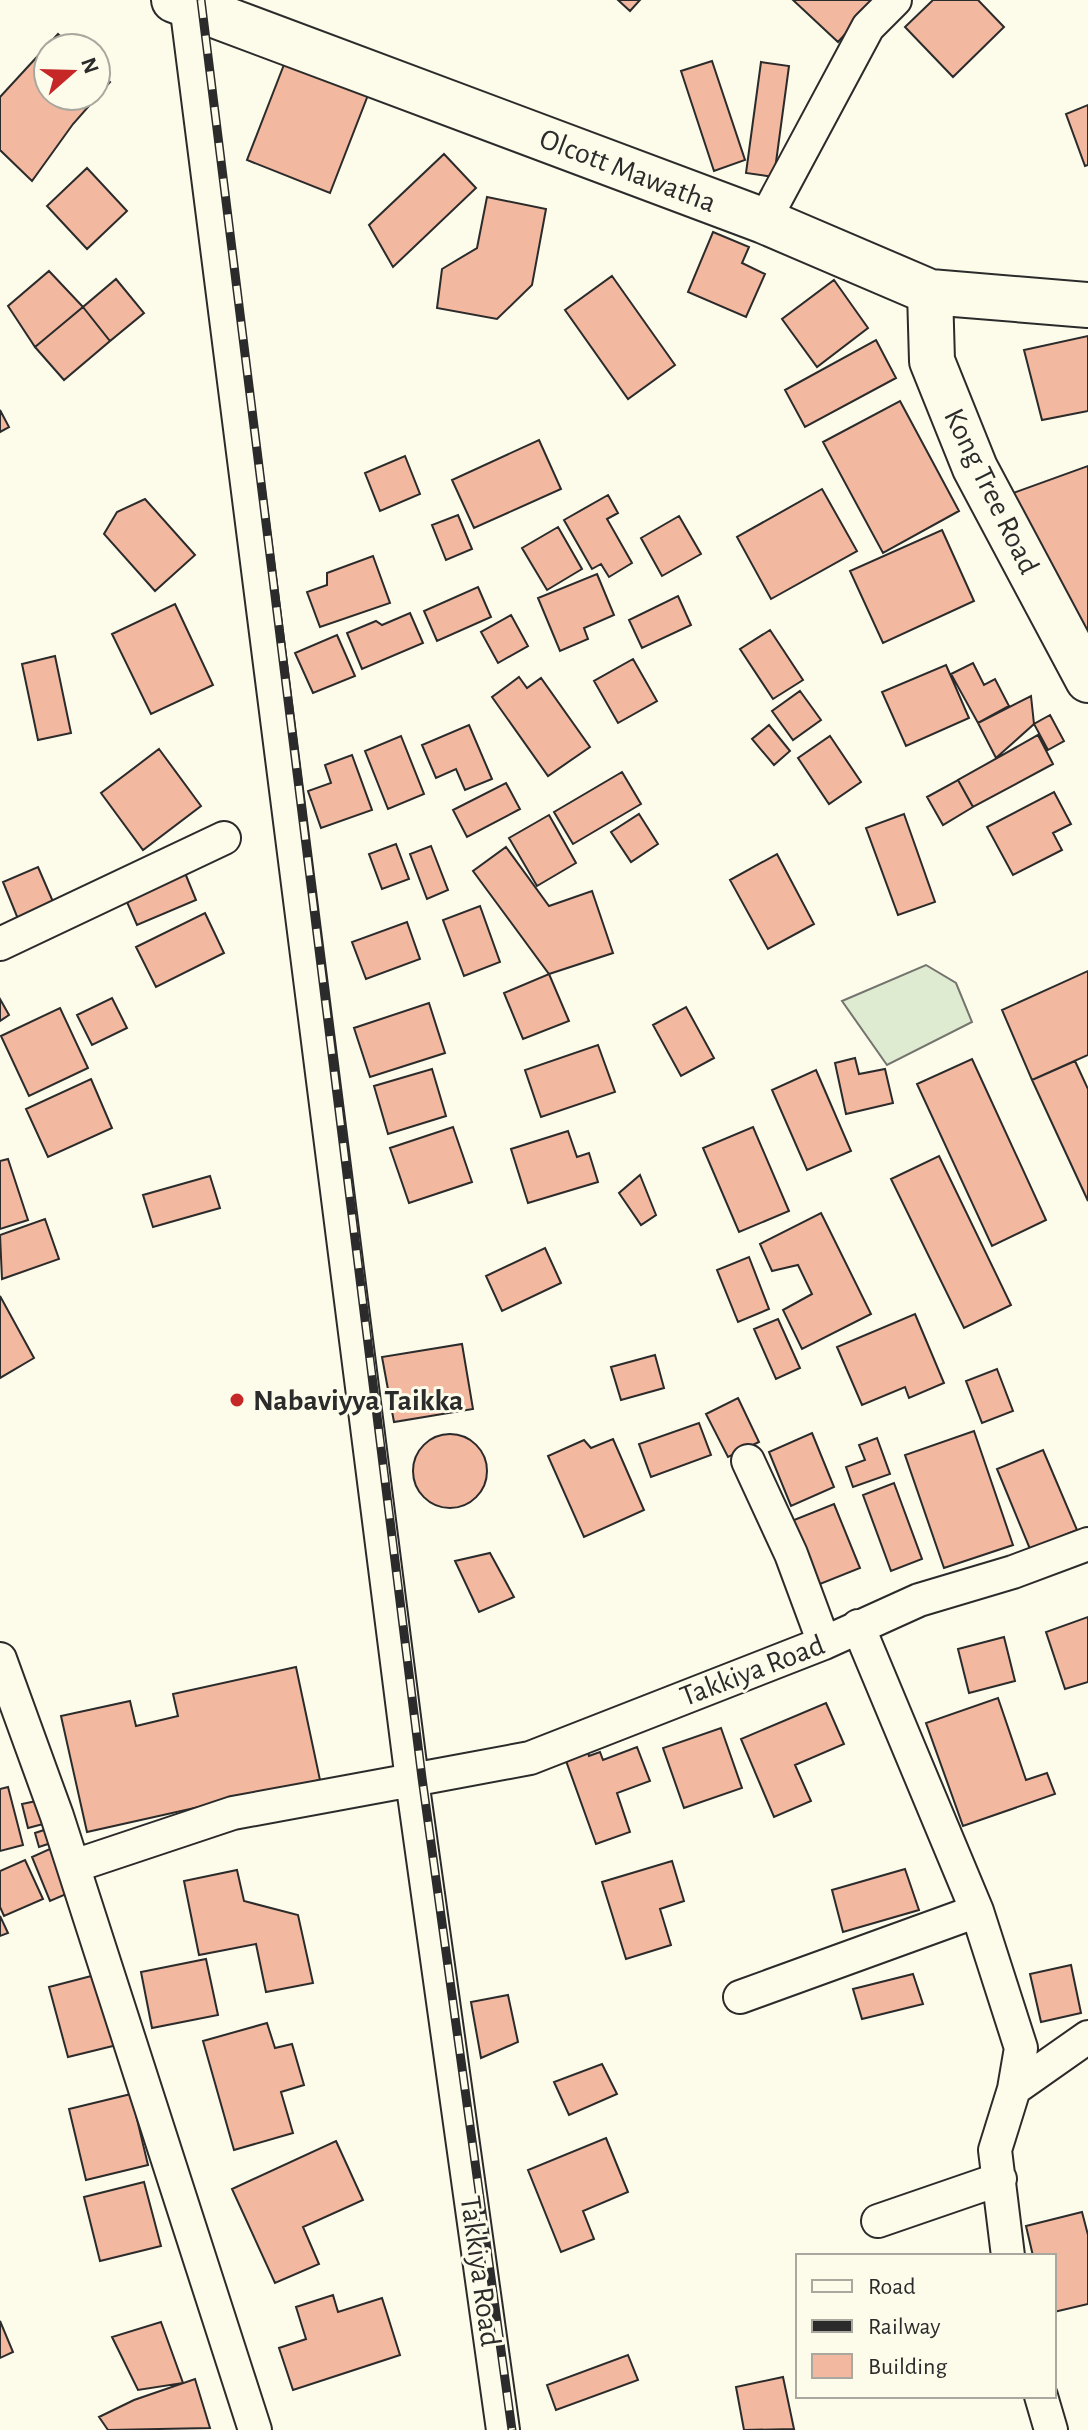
<svg xmlns="http://www.w3.org/2000/svg" width="1088" height="2430" font-family="'Alegreya Sans',sans-serif">
<style>
.green{fill:#deebd1;stroke:#74746e;stroke-width:2}
.building{fill:#f2b8a0;stroke:#2b2b2b;stroke-width:2}
.lines{fill:none;stroke-linecap:round;stroke-linejoin:round}
.street-casing{stroke:#2b2b2b;stroke-width:36}
.primary-casing{stroke:#2b2b2b;stroke-width:48}
.street{stroke:#fdfbea;stroke-width:32}
.primary{stroke:#fdfbea;stroke-width:44}
.rail-casing{stroke:#2b2b2b;stroke-width:9}
.rail{stroke:#fdfbea;stroke-width:6;stroke-dasharray:18;stroke-linecap:butt}
.poi-dot{fill:#c62828;stroke:#fdfbea;stroke-width:3}
.labels{text-anchor:middle;stroke-width:6;stroke-linejoin:round;paint-order:stroke}
.street-label{font-size:30px;fill:#2b2b2b;stroke:#fdfbea}
.poi-label{font-size:30px;font-weight:bold;fill:#2b2b2b;stroke:#fdfbea;text-anchor:start}
</style>
<rect width="100%" height="100%" fill="#fdfbea"/>
<path class="green" d="M926,965L956,983L972,1022L887,1065L842,1001Z"/>
<path class="building" d="M618,0H640L630,11Z
M793,0H876L838,42Z
M933,0H978L1004,27L953,77L905,27Z
M58,34L73,48H48V96H96V69L110,82L73,124L32,181L0,150V97Z
M712,61L745,160L714,171L681,71Z
M285,62L368,95L330,193L247,160Z
M761,62L789,66L774,177L746,173Z
M1088,105V165L1085,166L1066,114Z
M444,154L476,188L393,267L369,225Z
M87,168L127,211L87,249L47,206Z
M487,197L546,209L532,285L497,319L437,308L442,269L477,248Z
M713,232L749,247L742,263L765,274L746,317L688,292Z
M49,271L83,307L35,347L8,306Z
M612,276L675,365L628,399L565,310Z
M116,279L144,313L110,341L83,307Z
M834,280L868,328L817,367L782,319Z
M83,307L110,341L64,380L35,347Z
M1088,336V411L1042,420L1024,350Z
M876,340L896,378L805,427L785,390Z
M900,401L959,511L883,553L823,442Z
M0,410L9,427L0,432Z
M539,440L561,489L474,528L452,480Z
M405,456L420,494L380,511L365,473Z
M1088,466V660L1005,496Z
M822,489L857,551L771,599L737,537Z
M608,495L618,513L607,519L632,563L609,577L601,564L592,569L564,520Z
M145,499L195,555L155,591L104,534L117,512Z
M458,515L472,549L446,560L432,525Z
M679,516L701,554L662,576L641,538Z
M558,527L582,569L547,590L522,548Z
M942,530L974,601L883,643L850,571Z
M373,556L390,603L320,627L307,592L327,585V573Z
M597,574L614,615L584,628L588,639L560,651L538,598Z
M478,587L491,617L437,641L424,611Z
M678,596L691,625L642,648L629,620Z
M175,604L213,685L151,714L112,634Z
M410,613L423,643L362,669L347,633L376,621L382,625Z
M511,615L528,646L498,663L481,632Z
M770,630L803,680L773,699L740,649Z
M337,635L355,676L313,693L295,653Z
M55,656L71,733L38,740L22,664Z
M633,659L657,701L618,723L594,681Z
M973,663L984,685L995,679L1009,706L978,723L951,674Z
M946,665L969,718L906,746L882,692Z
M519,677L527,688L541,678L590,747L548,776L492,697Z
M800,691L821,720L793,740L772,711Z
M1031,696L1034,724L996,758L978,723Z
M1050,715L1064,741L1048,750L1034,724Z
M469,725L492,779L465,790L456,769L436,778L422,745Z
M769,725L790,751L774,765L752,739Z
M1038,735L1053,764L973,807L958,780Z
M401,736L424,794L388,809L365,751Z
M830,736L861,782L829,804L798,758Z
M159,749L201,806L143,850L101,793Z
M352,755L372,810L321,828L308,791L331,783L325,765Z
M622,772L641,804L573,844L554,812Z
M958,780L973,807L943,825L927,797Z
M506,783L520,809L467,837L453,810Z
M1054,792L1071,824L1053,833L1062,850L1013,875L987,827Z
M639,814L658,844L631,862L611,832Z
M904,814L935,902L898,915L866,828Z
M549,815L576,863L537,886L509,838Z
M396,844L409,879L382,889L369,854Z
M431,846L448,890L427,899L410,854Z
M506,847L549,906L592,891L613,953L549,974L473,871Z
M777,854L814,924L768,949L730,880Z
M38,867L54,904L18,919L3,882Z
M183,868L196,900L137,925L123,893Z
M480,906L500,962L464,976L443,920Z
M205,913L224,953L156,987L136,947Z
M407,922L420,959L366,979L352,942Z
M1088,971V1055L1032,1080L1002,1010Z
M549,974L569,1021L523,1039L504,993Z
M112,998L127,1028L92,1045L77,1015Z
M0,999L9,1015L0,1021Z
M429,1003L445,1053L370,1077L354,1028Z
M686,1007L714,1058L681,1076L653,1025Z
M60,1008L88,1068L29,1096L1,1036Z
M598,1045L615,1092L541,1117L525,1070Z
M855,1058L859,1074L885,1069L893,1103L846,1114L835,1063Z
M972,1059L1046,1220L992,1246L917,1084Z
M1075,1061L1088,1089V1201L1032,1080Z
M432,1069L446,1116L388,1134L374,1086Z
M816,1070L851,1151L807,1170L772,1090Z
M91,1079L112,1128L48,1157L26,1109Z
M453,1127L472,1182L409,1203L390,1148Z
M753,1127L789,1211L739,1232L703,1148Z
M568,1131L577,1157L589,1153L598,1182L528,1203L511,1149Z
M939,1156L1011,1305L964,1328L891,1179Z
M8,1159L28,1220L0,1229V1161Z
M640,1175L656,1215L641,1225L619,1193Z
M210,1176L220,1208L153,1227L143,1195Z
M821,1213L871,1314L802,1349L783,1310L812,1294L798,1265L772,1271L760,1244Z
M45,1219L59,1259L2,1279L0,1235Z
M545,1248L561,1283L502,1311L486,1276Z
M749,1257L769,1309L738,1322L717,1270Z
M0,1296L34,1358L0,1378Z
M915,1314L944,1383L909,1398L905,1387L862,1405L837,1347Z
M778,1319L800,1368L776,1379L754,1329Z
M462,1344L473,1409L394,1422L382,1357Z
M655,1355L664,1388L621,1400L611,1367Z
M997,1369L1013,1411L982,1423L966,1381Z
M738,1398L759,1442L728,1457L706,1414Z
M699,1423L711,1455L651,1477L639,1444Z
M974,1431L1013,1545L944,1568L905,1455Z
M812,1433L834,1487L791,1506L769,1452Z
M413 1471a37 37 0 1 1 74 0a37 37 0 1 1-74 0Z
M877,1438L890,1474L853,1487L846,1467L865,1460L859,1445Z
M613,1439L644,1510L584,1537L548,1456L584,1440L591,1448Z
M1043,1450L1077,1530L1030,1549L997,1469Z
M894,1483L922,1559L891,1571L863,1495Z
M834,1504L860,1568L810,1588L784,1524Z
M490,1553L514,1597L479,1612L455,1561Z
M1088,1617V1682L1065,1689L1046,1632Z
M1004,1637L1015,1681L969,1693L958,1649Z
M296,1667L320,1780L87,1832L61,1716L130,1701L136,1726L178,1716L173,1694Z
M998,1698L1026,1780L1047,1773L1055,1794L963,1826L926,1723Z
M826,1703L844,1744L795,1765L811,1801L774,1817L741,1739Z
M721,1728L742,1788L684,1808L663,1748Z
M637,1747L650,1781L617,1793L630,1832L596,1844L565,1758L587,1750L589,1756L600,1752L603,1760Z
M8,1787L23,1845L0,1851V1789Z
M41,1800L47,1823L28,1828L22,1804Z
M50,1828L54,1842L39,1847L35,1833Z
M52,1848L71,1892L50,1901L32,1857Z
M25,1860L43,1899L4,1916L0,1907V1871Z
M672,1861L684,1901L660,1909L671,1945L626,1959L602,1882Z
M905,1869L919,1910L843,1932L832,1890Z
M237,1870L244,1901L298,1915L313,1983L266,1992L256,1944L199,1955L184,1881Z
M0,1916L8,1933L0,1936Z
M206,1959L218,2015L152,2028L141,1972Z
M1071,1965L1081,2013L1041,2022L1030,1974Z
M99,1974L117,2045L68,2057L49,1987Z
M913,1974L923,2004L862,2019L853,1989Z
M508,1995L518,2042L481,2058L471,2002Z
M267,2023L275,2048L292,2044L304,2085L281,2092L293,2133L234,2150L203,2041Z
M602,2064L617,2094L569,2115L554,2082Z
M131,2094L148,2165L86,2180L69,2109Z
M606,2138L628,2192L583,2211L594,2239L561,2252L528,2170Z
M336,2141L363,2200L303,2227L319,2264L275,2283L232,2189Z
M144,2182L161,2246L100,2261L84,2197Z
M1082,2212L1088,2235V2304L1054,2312V2256H1033L1026,2226Z
M333,2295L338,2312L382,2298L400,2355L293,2390L279,2348L306,2339L296,2307Z
M0,2321L13,2352L0,2358Z
M161,2322L183,2383L138,2390L112,2337Z
M628,2355L638,2380L556,2410L547,2385Z
M783,2377L794,2429L744,2430L736,2387Z
M195,2379L210,2428L108,2430L99,2417L134,2400Z"/>
<g class="lines">
<defs>
<path id="street" d="M764,221L868,27L895,0
M0,944L224,838
M748,1461L791,1554L824,1643
M858,1626L977,1911L1021,2048L1014,2089L995,2150L1008,2256
M0,1659L57,1816L255,2430
M74,1866L233,1813L412,1780L186,4
M740,1997L977,1911
M1014,2089L1088,2037
M878,2221L1000,2179
M1041,2396L1051,2430
M503,2430L412,1780L530,1758L824,1643L919,1600L1013,1572L1088,1544"/>
<path id="primary" d="M174,0L764,221L930,292L1088,305
M930,292L932,361L975,468L1088,680"/>
</defs>
<use href="#street" class="street-casing"/>
<use href="#primary" class="primary-casing"/>
<use href="#street" class="street"/>
<use href="#primary" class="primary"/>
<defs>
<path id="rail" d="M201,0L422,1778L512,2430"/>
</defs>
<use href="#rail" class="rail-casing"/>
<use href="#rail" class="rail"/>
</g>
<circle class="poi-dot" cx="237" cy="1400" r="8"/>
<g class="labels">
<g class="street-label">
<text transform="translate(628 170) rotate(21)" y="10">Olcott Mawatha</text>
<text transform="translate(992 491) rotate(64)" y="10">Kong Tree Road</text>
<text transform="translate(752 1670) rotate(-21)" y="10">Takkiya Road</text>
<text transform="translate(481 2271) rotate(82)" y="10">Takkiya Road</text>
</g>
<g class="poi-label">
<text x="253" y="1410">Nabaviyya Taikka</text>
</g>
</g>
<rect x="796" y="2254" width="260" height="144" fill="#fdfbea" stroke="#a9a89e" stroke-width="2"/>
<rect x="812" y="2280" width="40" height="12" fill="#fdfbea" stroke="#a9a89e" stroke-width="2"/>
<text x="868" y="2294" font-size="24" fill="#2b2b2b">Road</text>
<rect x="812" y="2320" width="40" height="12" fill="#2b2b2b" stroke="#a9a89e" stroke-width="2"/>
<text x="868" y="2334" font-size="24" fill="#2b2b2b">Railway</text>
<rect x="812" y="2354" width="40" height="24" fill="#f2b8a0" stroke="#a9a89e" stroke-width="2"/>
<text x="868" y="2374" font-size="24" fill="#2b2b2b">Building</text>
<g transform="translate(72 72) rotate(70)"><circle r="38" fill="#fdfbea" stroke="#a9a89e" stroke-width="2"/>
<path d="M0-6L14 30L0 20L-14 30Z" fill="#c62828"/>
<text y="-12" font-size="22" font-weight="bold" text-anchor="middle" fill="#2b2b2b">N</text>
</g>
</svg>
